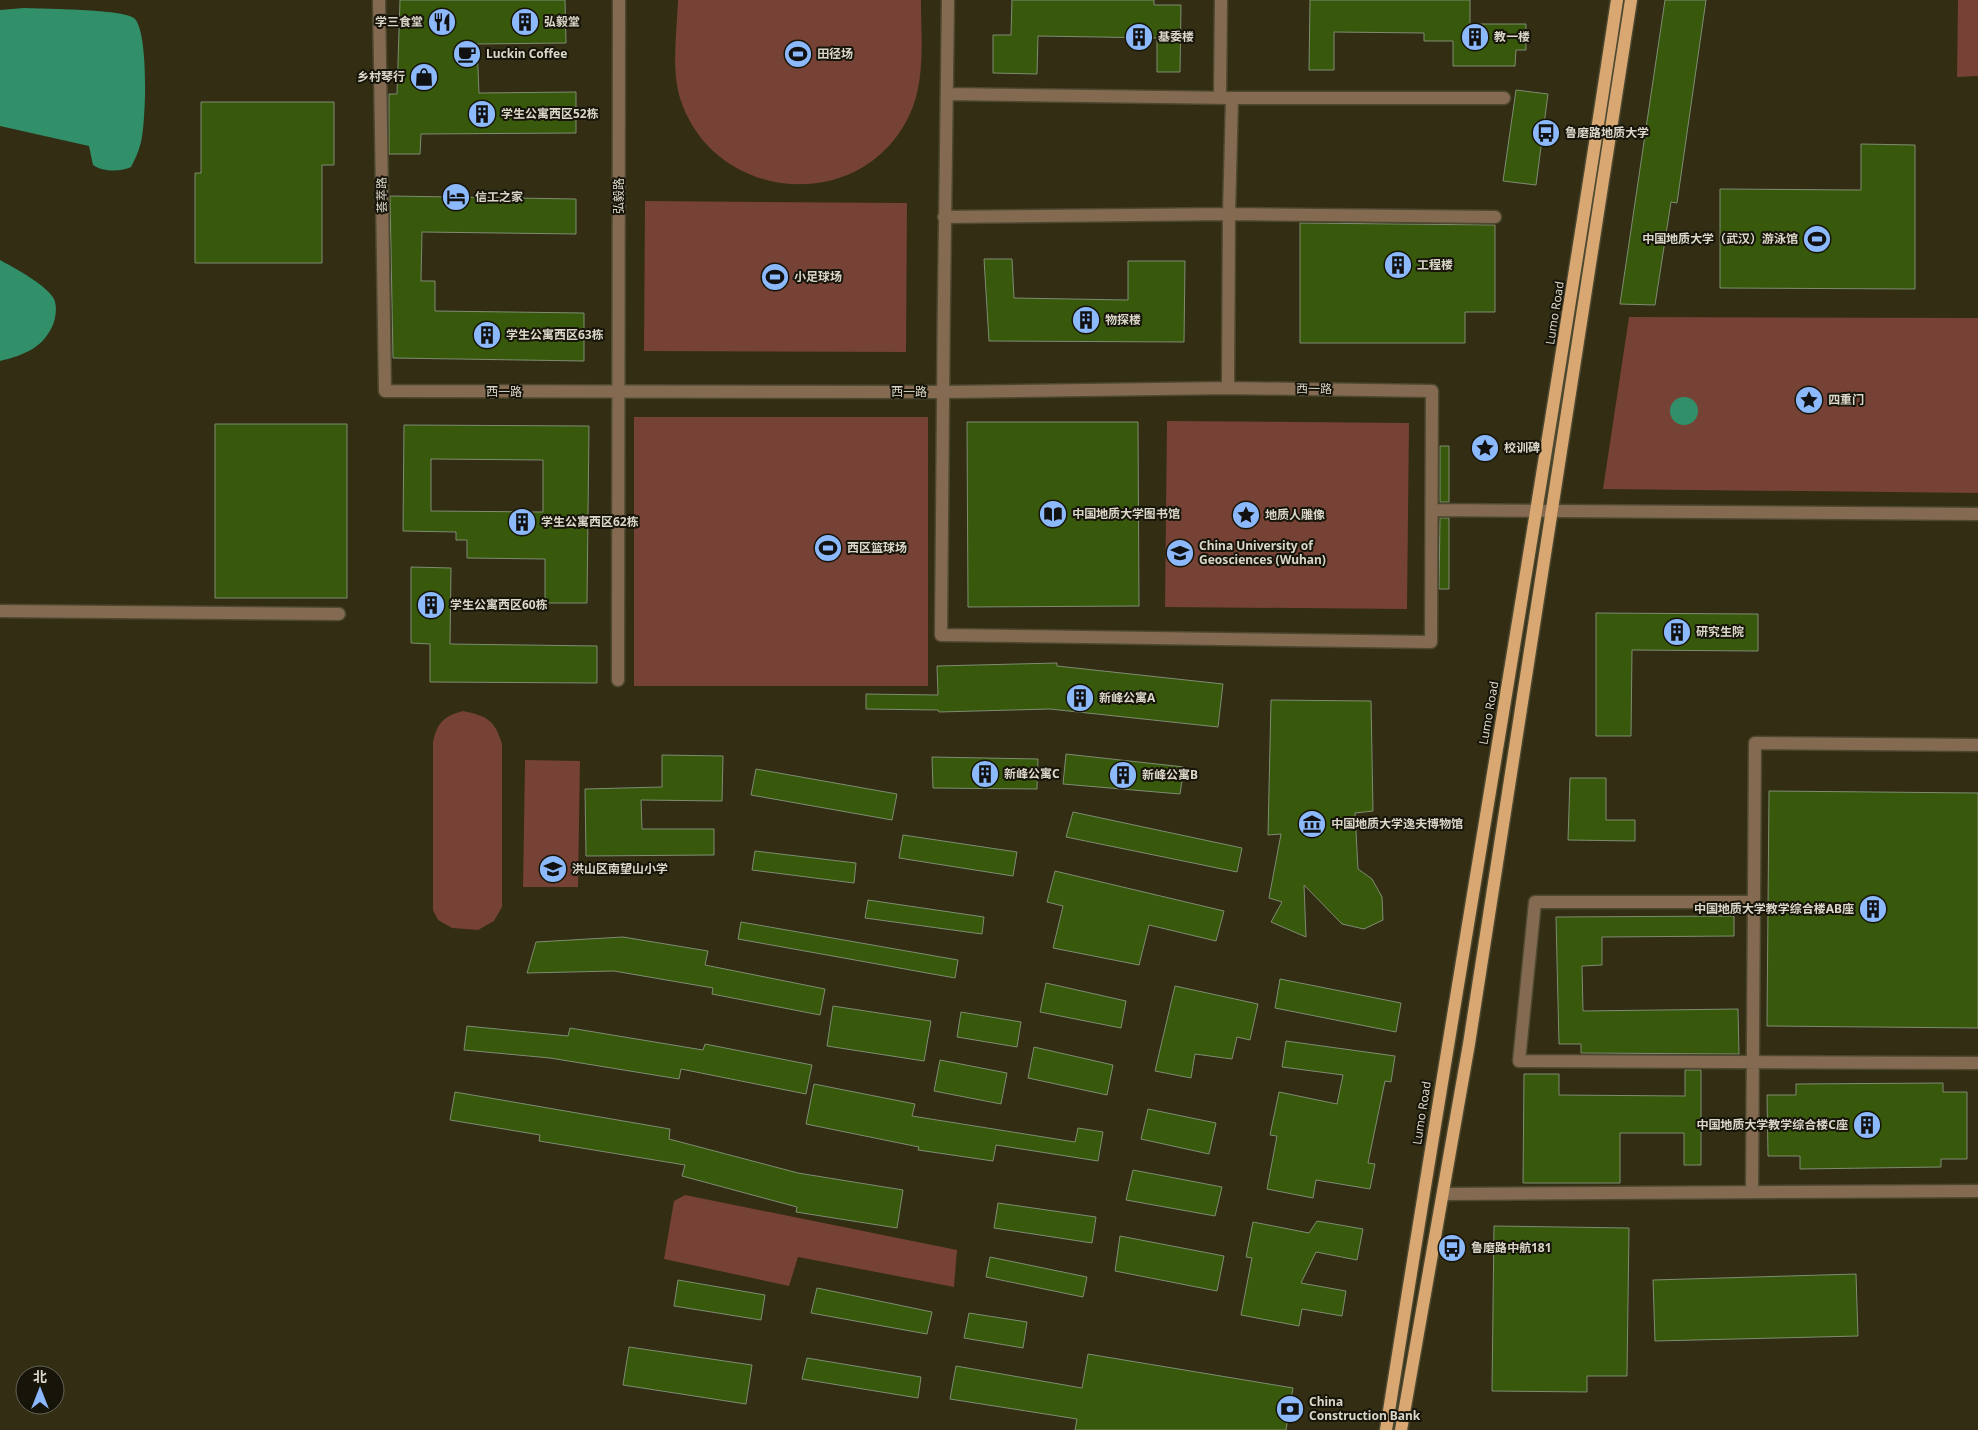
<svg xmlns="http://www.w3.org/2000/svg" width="1978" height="1430" font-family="'Noto Sans','Noto Sans SC',sans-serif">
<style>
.green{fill:#754235}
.water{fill:#319069}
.building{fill:#38590c;stroke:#7e8c72;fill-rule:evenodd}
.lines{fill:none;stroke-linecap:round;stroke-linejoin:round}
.minor-casing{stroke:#4d4830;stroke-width:15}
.major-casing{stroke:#4d4830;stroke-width:15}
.minor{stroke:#836a51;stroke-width:12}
.major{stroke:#d9a772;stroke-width:12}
.labels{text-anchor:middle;stroke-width:4;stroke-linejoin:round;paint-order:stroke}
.poi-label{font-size:12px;font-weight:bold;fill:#dad7c8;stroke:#17150a;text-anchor:start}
.street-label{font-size:12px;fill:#dad7c8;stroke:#17150a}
</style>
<rect width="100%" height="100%" fill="#322d13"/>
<path class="green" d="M678,0H921C921,37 926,81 909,116C861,216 713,203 680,98C671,68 677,31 678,0Z
M1958,0H1978V76L1957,77Z
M645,201L907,203L906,352L644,351Z
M1629,317L1978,318V493L1603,489Z
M634,417H928V686H634Z
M1167,421L1409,423L1407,609L1165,607Z
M463,711C487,716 495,720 502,744V907L494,921L478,930L452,928L438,920L433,910V742C437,723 444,716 463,711Z
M525,760L580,761L578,887H523Z
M685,1195L957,1250L954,1287L798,1257L789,1286L664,1259L674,1201Z"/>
<path class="water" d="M24,8C43,9 122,9 134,18C149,30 146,123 141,142C139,151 135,159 131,167C121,172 103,172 93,165L89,146L0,126V10Z
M0,260C13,267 48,286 54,299C57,306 56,315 54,322C45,347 25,355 0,361Z
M1670 411a14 14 0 1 1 28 0a14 14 0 1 1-28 0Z"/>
<path class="building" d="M400,0H565L566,43L477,44L479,93L576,92V133L421,134L420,154H389V94H397Z
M1012,0H1154V5H1181L1180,72H1157V38L1038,36L1037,74L993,73V35H1011Z
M1310,0H1470V24H1526V50H1516L1515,66H1453V41H1424V33L1334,32V70H1309Z
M1665,0H1706L1677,203L1671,202L1655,305L1620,304Z
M1516,90L1548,94L1536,185L1503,181Z
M201,102H334V165H322V263H195V173H201Z
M1861,144L1915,145V289L1720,288V189L1861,190Z
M390,196L576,199V234L422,232L421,281H435V311L584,313V361L393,358Z
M1300,223L1495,225V312H1465V343H1300Z
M984,259H1012L1014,298L1128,300V261H1185L1184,342L989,341Z
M967,422H1138L1139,606L968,607Z
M215,424H347V598H215Z
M404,425L589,426L587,603H545V559L467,558V540H456V532L403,531ZM431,459L543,460V512L431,511Z
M1440,446H1449V502H1440Z
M1440,518H1449V589H1439Z
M411,567L451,568L450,644L597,646V683L430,682V644L411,643Z
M1596,613L1758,614V651L1632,650L1631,736H1596Z
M1057,663V666L1223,684L1218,727L1050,709L939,712L938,710L866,709V694L938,695L937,666Z
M1271,700L1371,701L1373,811L1355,813L1358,869L1372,879L1382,897L1383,920L1364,929L1342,924L1304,885L1306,937L1271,922L1282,902L1269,898L1281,834L1268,835Z
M1066,754L1184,767L1180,794L1063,784Z
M662,755L723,756L722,801L641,800L642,829H714V855L586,856L585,789L662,787Z
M932,757L1038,759L1037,789L933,788Z
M756,769L897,794L892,820L751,795Z
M1570,778H1606V820H1635V841L1568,840Z
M1769,791L1978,793V1028L1767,1026Z
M1073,812L1242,848L1237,872L1066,837Z
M903,835L1017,852L1013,876L899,858Z
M755,851L856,863L854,883L752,870Z
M1055,871L1224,911L1216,941L1149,925L1139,965L1053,948L1063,906L1047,902Z
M868,900L984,917L982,934L865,918Z
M1734,916V936L1602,937V965L1582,966L1583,1011L1738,1009L1739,1054L1581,1053V1044H1559L1556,917Z
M741,922L958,960L955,978L738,939Z
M623,937L708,951L705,965L825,989L820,1015L712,994L713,988L614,971L527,973L536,942Z
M1280,979L1401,1003L1396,1032L1275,1008Z
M1046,983L1126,1001L1121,1028L1040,1012Z
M1175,986L1258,1004L1250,1040L1237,1037L1232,1059L1195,1054L1191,1078L1155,1071Z
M833,1006L931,1021L924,1061L827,1046Z
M961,1012L1021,1022L1017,1047L957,1037Z
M467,1026L568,1036L570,1028L703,1050L705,1044L812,1065L806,1094L681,1069L679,1079L550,1058L464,1050Z
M1286,1041L1395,1056L1391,1082L1385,1081L1368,1163L1375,1164L1370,1189L1316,1180L1313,1198L1267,1189L1277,1136L1270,1135L1279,1092L1337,1104L1343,1075L1282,1067Z
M1034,1047L1113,1065L1107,1095L1028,1078Z
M940,1060L1007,1073L1001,1104L934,1091Z
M1685,1070H1701V1165H1684V1133H1620V1183H1523L1524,1074H1559V1095L1685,1096Z
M1943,1083V1092H1967V1159H1941V1167L1800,1169V1156H1768L1767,1095H1796V1084Z
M814,1084L915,1104L912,1116L1075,1142L1078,1128L1103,1132L1098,1161L996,1145L993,1161L918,1150L919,1147L806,1124Z
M455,1092L670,1129L669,1139L798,1173L903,1190L897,1228L796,1212L797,1207L682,1176L685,1165L539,1141L540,1135L450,1120Z
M1148,1109L1216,1123L1209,1154L1141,1139Z
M1133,1170L1222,1187L1215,1216L1126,1200Z
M998,1203L1096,1217L1092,1243L994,1228Z
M1317,1221L1363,1229L1357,1260L1316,1252L1301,1283L1346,1291L1342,1316L1302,1309L1299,1326L1241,1315L1252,1258L1246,1257L1253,1222L1309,1233Z
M1494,1226L1629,1228L1627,1376H1587V1392L1492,1391Z
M1120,1236L1224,1256L1217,1291L1115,1271Z
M990,1257L1087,1277L1083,1297L986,1277Z
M1856,1274L1858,1336L1655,1341L1653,1280Z
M678,1280L765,1295L761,1320L674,1306Z
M817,1288L932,1312L927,1334L811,1313Z
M969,1313L1027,1322L1023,1348L964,1338Z
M629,1347L752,1365L746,1404L623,1385Z
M1088,1354L1293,1388L1286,1430H1075L1077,1419L950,1399L956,1366L1082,1388Z
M807,1358L921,1377L918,1398L802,1379Z"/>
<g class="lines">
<defs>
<path id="minor" d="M379,0L385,391L943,392L1228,388L1432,391L1431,642L941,635C943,423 944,212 948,0
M947,94L1232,98L1229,214L1495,217
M1220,97L1221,0
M1232,98H1504
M944,217L1229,214L1228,388
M1432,510L1978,514
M0,611L339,614
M618,680L619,0
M1754,902H1535L1519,1061L1978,1063
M1752,1192L1755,743L1978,745
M1443,1194L1978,1191"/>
<path id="major" d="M1386,1430C1461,953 1545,478 1617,0
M1401,1430L1469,1044L1631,0"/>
</defs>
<use href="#minor" class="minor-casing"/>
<use href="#major" class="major-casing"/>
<use href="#minor" class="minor"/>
<use href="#major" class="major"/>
</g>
<defs>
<symbol id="restaurant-disc" viewBox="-11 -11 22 22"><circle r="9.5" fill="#8cb9fc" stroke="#17150a"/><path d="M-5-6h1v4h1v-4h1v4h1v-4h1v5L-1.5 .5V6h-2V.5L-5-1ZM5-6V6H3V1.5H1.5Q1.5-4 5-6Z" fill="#111"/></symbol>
<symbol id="building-disc" viewBox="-11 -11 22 22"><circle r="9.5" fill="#8cb9fc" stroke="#17150a"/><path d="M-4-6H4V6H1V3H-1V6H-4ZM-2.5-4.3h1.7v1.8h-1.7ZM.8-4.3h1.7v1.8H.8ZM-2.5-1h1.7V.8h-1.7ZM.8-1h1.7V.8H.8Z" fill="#111"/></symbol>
<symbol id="cafe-disc" viewBox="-11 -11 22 22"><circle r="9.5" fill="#8cb9fc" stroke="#17150a"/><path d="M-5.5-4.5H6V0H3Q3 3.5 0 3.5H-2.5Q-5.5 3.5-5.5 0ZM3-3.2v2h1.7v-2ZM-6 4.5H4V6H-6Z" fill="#111"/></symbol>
<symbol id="stadium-disc" viewBox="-11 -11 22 22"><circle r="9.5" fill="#8cb9fc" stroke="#17150a"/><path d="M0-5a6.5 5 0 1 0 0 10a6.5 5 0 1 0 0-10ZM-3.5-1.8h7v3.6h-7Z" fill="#111"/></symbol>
<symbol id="shop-disc" viewBox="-11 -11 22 22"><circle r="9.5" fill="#8cb9fc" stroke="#17150a"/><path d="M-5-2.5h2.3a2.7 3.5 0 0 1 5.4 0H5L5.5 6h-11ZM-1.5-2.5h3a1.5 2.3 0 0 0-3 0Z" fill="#111"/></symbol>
<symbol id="bus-disc" viewBox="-11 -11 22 22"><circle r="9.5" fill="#8cb9fc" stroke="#17150a"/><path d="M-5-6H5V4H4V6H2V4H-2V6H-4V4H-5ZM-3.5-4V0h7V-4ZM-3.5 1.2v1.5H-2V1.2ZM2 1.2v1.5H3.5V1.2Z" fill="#111"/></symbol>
<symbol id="hotel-disc" viewBox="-11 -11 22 22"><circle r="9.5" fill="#8cb9fc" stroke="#17150a"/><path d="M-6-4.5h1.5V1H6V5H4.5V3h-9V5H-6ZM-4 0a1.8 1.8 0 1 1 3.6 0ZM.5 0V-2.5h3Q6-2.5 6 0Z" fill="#111"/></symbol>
<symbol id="sight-disc" viewBox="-11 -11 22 22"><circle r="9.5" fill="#8cb9fc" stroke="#17150a"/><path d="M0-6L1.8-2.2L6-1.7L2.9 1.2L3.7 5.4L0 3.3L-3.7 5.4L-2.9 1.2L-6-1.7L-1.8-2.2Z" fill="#111"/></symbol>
<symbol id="library-disc" viewBox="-11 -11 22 22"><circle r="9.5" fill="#8cb9fc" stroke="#17150a"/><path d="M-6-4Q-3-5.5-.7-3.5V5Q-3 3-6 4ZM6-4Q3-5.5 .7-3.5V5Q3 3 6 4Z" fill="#111"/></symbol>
<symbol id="university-disc" viewBox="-11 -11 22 22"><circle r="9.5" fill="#8cb9fc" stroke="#17150a"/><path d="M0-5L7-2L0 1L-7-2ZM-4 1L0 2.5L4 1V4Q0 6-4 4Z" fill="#111"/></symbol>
<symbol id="museum-disc" viewBox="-11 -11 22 22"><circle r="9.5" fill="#8cb9fc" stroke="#17150a"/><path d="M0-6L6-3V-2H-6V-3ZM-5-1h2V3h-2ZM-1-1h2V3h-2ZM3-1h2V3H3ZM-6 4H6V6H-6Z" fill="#111"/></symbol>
<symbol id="school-disc" viewBox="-11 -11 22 22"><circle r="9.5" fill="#8cb9fc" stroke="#17150a"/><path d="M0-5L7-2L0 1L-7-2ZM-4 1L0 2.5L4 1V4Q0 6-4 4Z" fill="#111"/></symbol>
<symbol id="bank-disc" viewBox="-11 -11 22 22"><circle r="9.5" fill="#8cb9fc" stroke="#17150a"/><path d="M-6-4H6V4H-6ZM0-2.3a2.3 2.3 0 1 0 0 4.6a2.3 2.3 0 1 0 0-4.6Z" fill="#111"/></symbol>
</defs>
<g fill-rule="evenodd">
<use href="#restaurant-disc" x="426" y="6" width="32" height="32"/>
<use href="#building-disc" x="509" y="6" width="32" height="32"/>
<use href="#building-disc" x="1123" y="21" width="32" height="32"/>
<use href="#building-disc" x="1459" y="21" width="32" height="32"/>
<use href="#cafe-disc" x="451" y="38" width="32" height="32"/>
<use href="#stadium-disc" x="782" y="38" width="32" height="32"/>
<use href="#shop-disc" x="408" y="61" width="32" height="32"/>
<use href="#building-disc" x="466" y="98" width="32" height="32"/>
<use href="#bus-disc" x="1530" y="117" width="32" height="32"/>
<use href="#hotel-disc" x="440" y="181" width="32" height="32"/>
<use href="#stadium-disc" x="1801" y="223" width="32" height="32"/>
<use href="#building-disc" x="1382" y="249" width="32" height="32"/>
<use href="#stadium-disc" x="759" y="261" width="32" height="32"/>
<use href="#building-disc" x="1070" y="304" width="32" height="32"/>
<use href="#building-disc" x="471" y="319" width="32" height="32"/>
<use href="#sight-disc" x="1793" y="384" width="32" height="32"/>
<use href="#sight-disc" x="1469" y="432" width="32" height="32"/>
<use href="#library-disc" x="1037" y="498" width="32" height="32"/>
<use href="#sight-disc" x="1230" y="499" width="32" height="32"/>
<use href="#building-disc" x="506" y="506" width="32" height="32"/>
<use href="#stadium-disc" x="812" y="532" width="32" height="32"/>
<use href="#university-disc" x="1164" y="537" width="32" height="32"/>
<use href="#building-disc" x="415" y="589" width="32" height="32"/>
<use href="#building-disc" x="1661" y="616" width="32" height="32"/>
<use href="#building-disc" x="1064" y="682" width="32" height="32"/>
<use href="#building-disc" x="969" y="758" width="32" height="32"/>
<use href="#building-disc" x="1107" y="759" width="32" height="32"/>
<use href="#museum-disc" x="1296" y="808" width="32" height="32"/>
<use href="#school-disc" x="537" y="853" width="32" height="32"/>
<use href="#building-disc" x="1857" y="893" width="32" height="32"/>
<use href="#building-disc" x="1851" y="1109" width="32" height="32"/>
<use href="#bus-disc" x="1436" y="1232" width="32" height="32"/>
<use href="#bank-disc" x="1274" y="1393" width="32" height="32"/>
</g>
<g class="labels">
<g class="poi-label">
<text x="423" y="26" text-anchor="end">学三食堂</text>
<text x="544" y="26">弘毅堂</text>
<text x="1158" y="41">基委楼</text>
<text x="1494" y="41">教一楼</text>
<text x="486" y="58">Luckin Coffee</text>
<text x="817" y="58">田径场</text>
<text x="405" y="81" text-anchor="end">乡村琴行</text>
<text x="501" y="118">学生公寓西区52栋</text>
<text x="1565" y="137">鲁磨路地质大学</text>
<text x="475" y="201">信工之家</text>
<text x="1798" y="243" text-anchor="end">中国地质大学（武汉）游泳馆</text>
<text x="1417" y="269">工程楼</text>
<text x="794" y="281">小足球场</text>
<text x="1105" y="324">物探楼</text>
<text x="506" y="339">学生公寓西区63栋</text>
<text x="1828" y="404">四重门</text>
<text x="1504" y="452">校训碑</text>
<text x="1072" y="518">中国地质大学图书馆</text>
<text x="1265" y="519">地质人雕像</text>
<text x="541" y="526">学生公寓西区62栋</text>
<text x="1199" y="550">China University of<tspan x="1199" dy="14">Geosciences (Wuhan)</tspan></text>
<text x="847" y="552">西区篮球场</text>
<text x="450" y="609">学生公寓西区60栋</text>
<text x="1696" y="636">研究生院</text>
<text x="1099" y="702">新峰公寓A</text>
<text x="1004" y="778">新峰公寓C</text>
<text x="1142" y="779">新峰公寓B</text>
<text x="1331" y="828">中国地质大学逸夫博物馆</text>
<text x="572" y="873">洪山区南望山小学</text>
<text x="1854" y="913" text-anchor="end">中国地质大学教学综合楼AB座</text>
<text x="1848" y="1129" text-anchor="end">中国地质大学教学综合楼C座</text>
<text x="1471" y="1252">鲁磨路中航181</text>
<text x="1309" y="1406">China<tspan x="1309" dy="14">Construction Bank</tspan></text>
</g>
<g class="street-label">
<text transform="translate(382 195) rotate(-91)" y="4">荟萃路</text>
<text transform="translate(619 196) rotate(-90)" y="4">弘毅路</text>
<text transform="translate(1555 313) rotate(-81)" y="4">Lumo Road</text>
<text transform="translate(1314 389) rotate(1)" y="4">西一路</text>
<text x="504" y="396">西一路</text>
<text x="909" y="396">西一路</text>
<text transform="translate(1489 713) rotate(-80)" y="4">Lumo Road</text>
<text transform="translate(1422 1113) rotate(-81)" y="4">Lumo Road</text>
</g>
</g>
<g transform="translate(40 1390)"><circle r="24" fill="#17150a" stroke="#656356"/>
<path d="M0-4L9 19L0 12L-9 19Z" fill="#8cb9fc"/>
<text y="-8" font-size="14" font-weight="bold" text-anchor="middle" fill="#dad7c8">北</text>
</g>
</svg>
